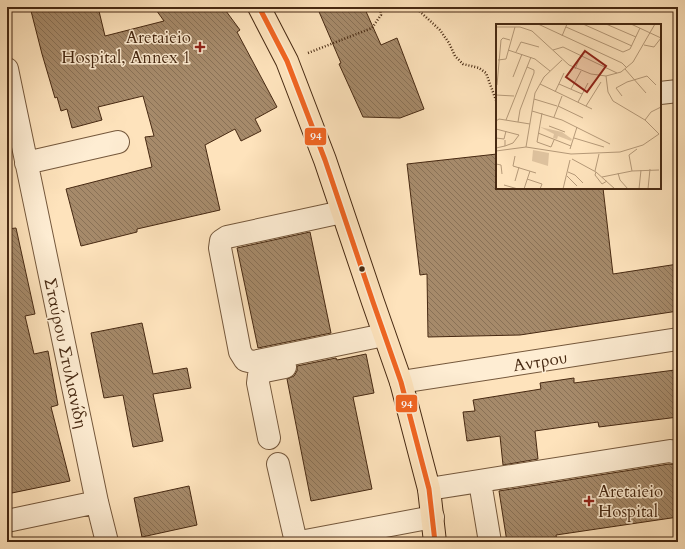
<svg xmlns="http://www.w3.org/2000/svg" width="685" height="549" font-family="Cardo,serif">
<style>
.building{fill:url(#building-back-hatch);stroke:#472912}
.lines{fill:none;stroke-linecap:round;stroke-linejoin:round}
.minor-casing{stroke:#75583c;stroke-width:24}
.major-casing{stroke:#472912;stroke-width:24}
.path{stroke:#472912;stroke-width:2.5;stroke-dasharray:1 2;stroke-linecap:butt}
.minor{stroke:#feedd3;stroke-width:22}
.major{stroke:#fee3bc;stroke-width:22}
.bus-1-casing{stroke:#feedd3;stroke-width:8}
.bus-1{stroke:#f26522;stroke-width:5}
.poi-dot{fill:#8f2418;stroke:#feedd3;stroke-width:1.5}
.bus-dot{fill:#472912;stroke:#feedd3;stroke-width:1.5}
.labels{text-anchor:middle;stroke-width:3;stroke-linejoin:round;paint-order:stroke}
.poi-label{font-size:17px;fill:#472912;stroke:#feedd3;text-anchor:end}
.street-label{font-size:17px;fill:#472912;stroke:#feedd3}
.inset-road{fill:none;stroke:#b59978;stroke-width:1}
.view{fill:#8f2418;fill-opacity:0.15;stroke:#8f2418;stroke-width:2}
.inset-edge{fill:none;stroke:#472912;stroke-width:2}
.line-badge{stroke:#feedd3;stroke-width:1.5}
.badge-label{font-size:11px;text-anchor:middle;font-weight:bold;fill:#fff}
</style>
<defs>
<pattern id="building-back-hatch" width="6" height="6" patternUnits="userSpaceOnUse"><rect width="6" height="6" fill="#a68a6a"/><path d="M-1 5l2 2M0 0l6 6M5-1l2 2" fill="none" stroke="#897156"/></pattern>
</defs>
<rect width="100%" height="100%" fill="#fee3bc"/>
<filter id="stains"><feTurbulence type="fractalNoise" baseFrequency=".005" numOctaves="4"/><feColorMatrix values="0 0 0 0 .2 0 0 0 0 .09 0 0 0 0 .02 0 0 0 .5 -.17"/></filter>
<radialGradient id="worn" r=".72"><stop offset=".6" stop-color="#630" stop-opacity="0"/><stop offset="1" stop-color="#630" stop-opacity=".3"/></radialGradient>
<path class="building" d="M30,7H98L105,36L164,21L154,7H223L240,30L237,32L277,107L255,119L261,131L241,141L235,129L205,145L220,210L137,229V232L81,246L66,189L152,167L145,137L154,136L143,96L98,107L102,120L72,128L67,109L61,111L57,97L55,98L42,54Z
M317,7H364L381,45L397,38L424,109L400,118L363,117L339,64L341,63Z
M497,154V188H603L613,274L678,264V311L520,335L428,337L427,274L420,275L407,164Z
M16,228L35,314L25,316L34,354L48,351L58,405L51,407L70,481L7,494V229Z
M310,232L331,333L258,348L237,248Z
M142,323L153,374L187,368L191,388L153,394L163,441L133,447L123,395L104,398L91,333Z
M366,354L374,393L353,397L372,489L311,501L287,379L294,376L297,371V366L336,358L337,360Z
M675,370L678,397V417L599,427L598,422L535,431L538,459L503,465L500,436L467,441L463,412L475,411L473,400L541,389L540,383L574,378V383Z
M669,464L678,465V517L556,535L557,542H507L499,491Z
M189,486L197,525L142,537L134,498Z"/>
<g class="lines">
<defs>
<path id="minor" d="M7,69L97,502L107,542
M660,93L678,91
M26,163L118,142
M342,212L227,237L221,241L220,248L240,352L245,360L253,362L384,335
M401,382L678,339
M269,438L258,383L259,375L265,371L285,367
M278,464L296,542
M480,482L490,542
M429,489L670,451L678,453
M7,521L97,502
M300,542L433,517"/>
<path id="major" d="M259,7L287,61L325,160L373,302L401,382L429,489L435,542"/>
</defs>
<use href="#minor" class="minor-casing"/>
<use href="#major" class="major-casing"/>
<path class="path" d="M415,7L440,30L449,43L455,56L463,64L479,68L486,73L497,103
M308,53L372,28L381,15L380,7"/>
<use href="#minor" class="minor"/>
<use href="#major" class="major"/>
<defs>
<path id="bus-1" d="M259,7L287,61L325,160L373,302L401,382L429,489L435,542"/>
</defs>
<use href="#bus-1" class="bus-1-casing"/>
<use href="#bus-1" class="bus-1"/>
</g>
<g class="poi-dot">
<path d="M198 41h4v4h4v4h-4v4h-4v-4h-4v-4h4z"/>
<path d="M587 495h4v4h4v4h-4v4h-4v-4h-4v-4h4z"/>
</g>
<circle class="bus-dot" cx="362" cy="269" r="3.5"/>
<g class="labels">
<g class="poi-label">
<text x="191" y="43">Aretaieio<tspan x="191" dy="20">Hospital, Annex 1</tspan></text>
<text x="598" y="497" text-anchor="start">Aretaieio<tspan x="598" dy="20">Hospital</tspan></text>
</g>
<g class="street-label">
<text transform="translate(66 353) rotate(78)" y="6">Σταύρου Στυλιανίδη</text>
<text transform="translate(540 361) rotate(-9)" y="6">Αντρου</text>
</g>
</g>
<g transform="translate(496 24)">
<rect width="165" height="165" fill="#fee3bc"/>
<path d="M44,103L66,108L76,115L75,117L62,112L61,115L57,114L58,110Z" fill="#dfc39f"/>
<path d="M37,126L53,129L52,142L36,137Z" fill="#dfc39f"/>
<path class="inset-road" d="M42,0L126,39L131,44M87,0L136,22M110,0L140,13M135,0L165,14M0,3H24L36,7L73,41L95,50L110,52L125,48L137,38L159,0M70,3L127,28L134,25L144,4M66,12L71,0M148,21L158,23L165,14M12,26L39,35L54,47M57,26L67,23L121,49M20,28L25,18L43,23M2,36L10,35L19,3M79,45L85,31M129,45L150,69M17,53L26,30M44,60L96,85M63,60L86,70M1,61L5,16L7,14L14,16M75,65L85,47M59,68L68,49M0,71L18,72M126,72L120,64L131,58L151,52L160,61M38,75L61,82M82,78L92,59M62,82L87,94M90,82L105,58M36,87L66,96L114,120M46,89L41,118L55,123L58,116M58,93L66,72M10,96L35,33M149,96L155,88L165,83M0,97L3,95L34,100M22,98L24,86L38,49V46L31,43M53,102L69,108M0,105L23,111L17,119L9,122M42,109L75,122M0,114L8,115L10,107M78,114L108,123M30,123L39,69L48,53L66,36M0,124L9,122V116M74,125L81,103M0,127L30,123L75,130L124,128L147,121L163,110L149,96L117,77L112,68L110,52M19,132L17,142L40,149M76,135L100,148L119,165M0,140L5,141L6,150M99,147L103,130M136,147L133,131L141,125M72,148L79,151L87,159M100,148L99,151L106,160L111,157M122,149L124,156L132,165M71,152L81,162M106,153L136,147L163,146M31,155L46,160L44,165M19,157L23,143M8,161L22,165M28,165L34,147M67,165L74,136M143,165L145,146M152,165L154,145"/>
<path class="view" d="M89,27L110,42L91,68L70,53Z"/>
<rect width="165" height="165" class="inset-edge"/>
</g>
<g class="line-badge">
<rect x="304" y="127" width="23" height="19" rx="4" fill="#f26522"/>
<rect x="395" y="394" width="23" height="19" rx="4" fill="#f26522"/>
</g>
<g class="badge-label">
<text x="316" y="140">94</text>
<text x="407" y="408">94</text>
</g>
<rect width="685" height="549" fill="none" stroke="#fee3bc" stroke-width="24"/>
<rect x="8" y="8" width="669" height="533" fill="none" stroke="#472912" stroke-width="2"/>
<rect x="12" y="12" width="661" height="525" fill="none" stroke="#472912"/>
<rect width="100%" height="100%" filter="url(#stains)"/>
<rect width="100%" height="100%" fill="url(#worn)"/>
</svg>
